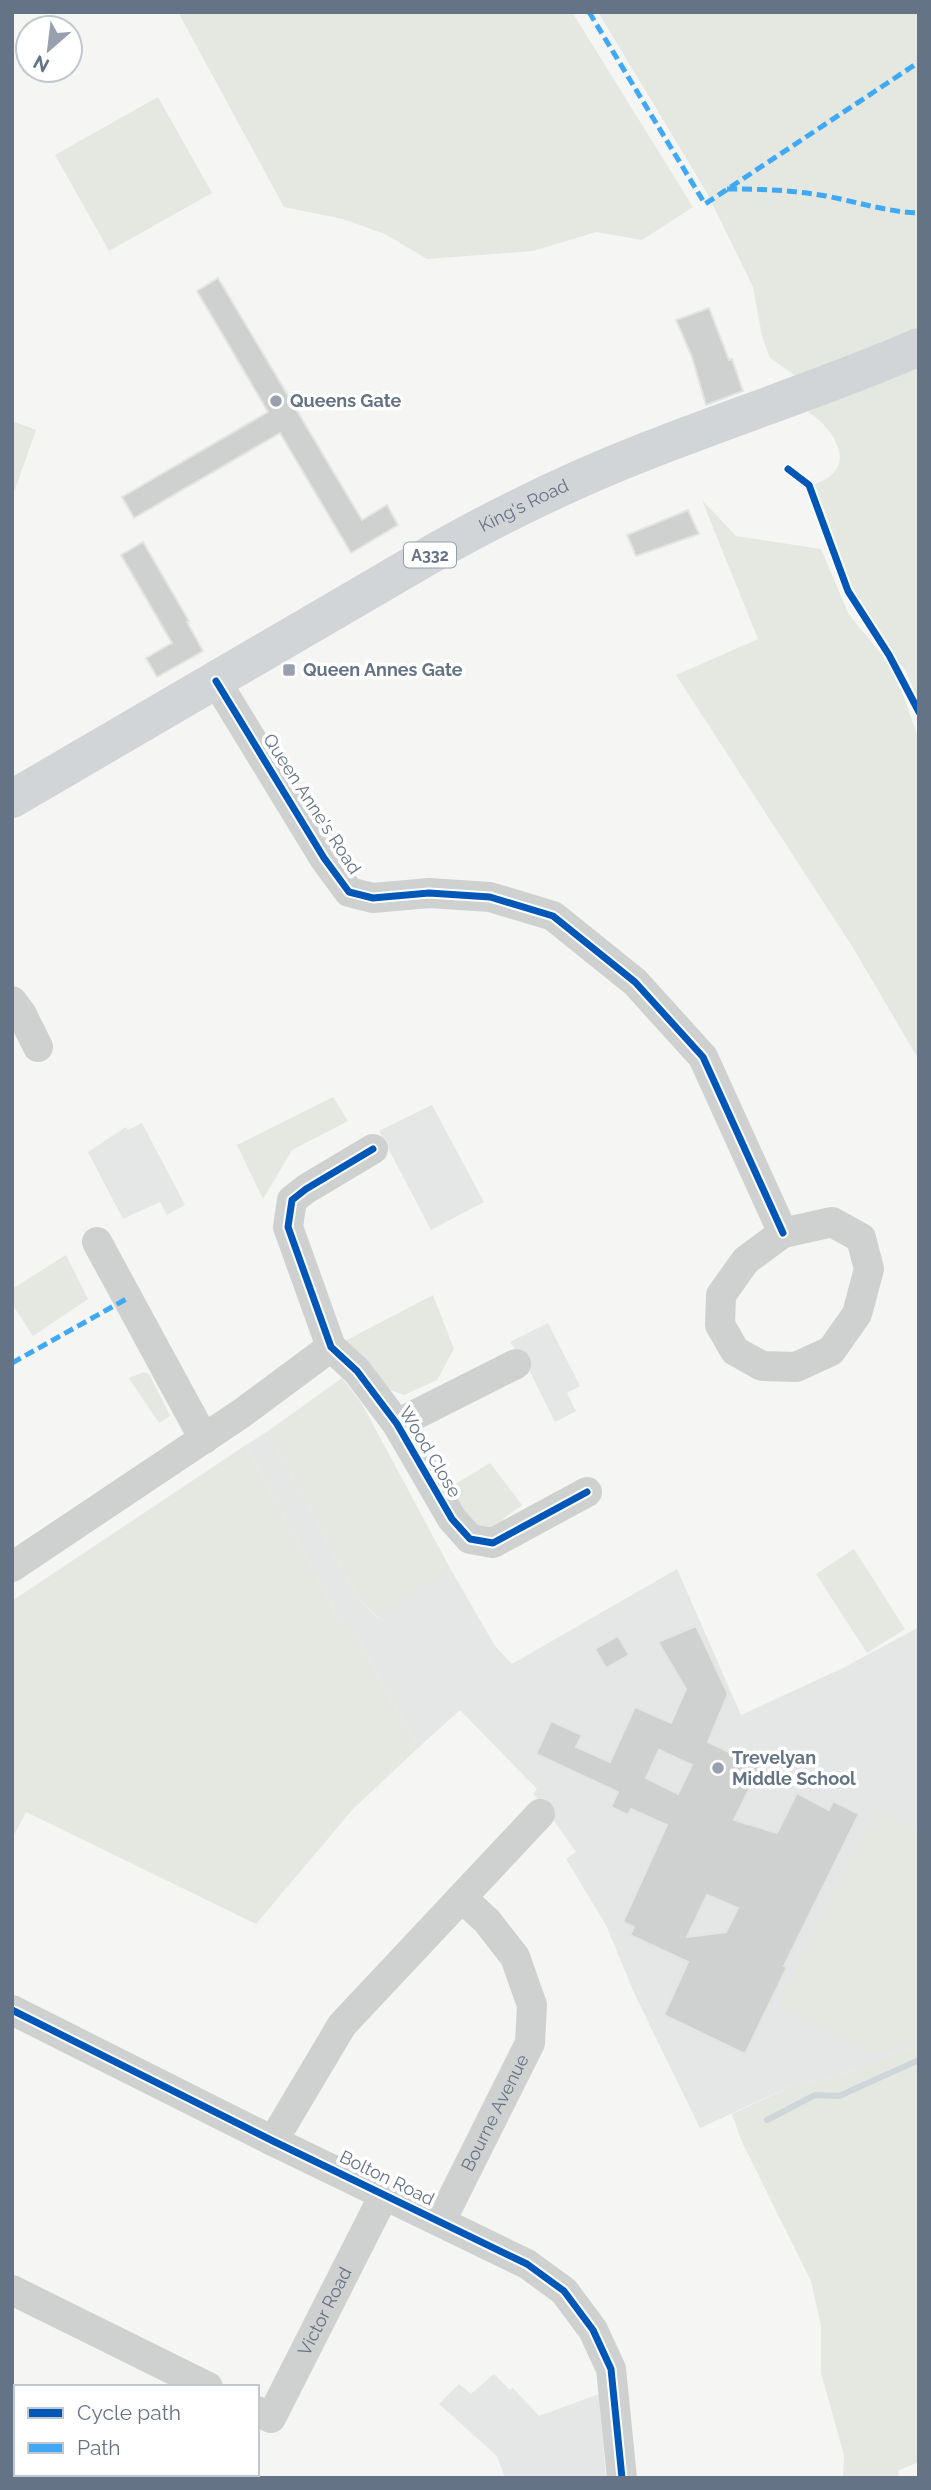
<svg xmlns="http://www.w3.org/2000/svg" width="931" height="2490" font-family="Raleway,sans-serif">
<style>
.built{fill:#e5e7e6}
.green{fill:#e4e8e1}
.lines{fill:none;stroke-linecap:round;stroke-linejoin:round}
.stream{stroke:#ced6d9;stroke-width:6}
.building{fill:#cfd0d0;stroke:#e4e4e3;stroke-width:2;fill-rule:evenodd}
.minor{stroke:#cfd0d0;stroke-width:30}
.major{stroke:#d2d5d7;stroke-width:38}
.quiet{stroke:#3fa9f5;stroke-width:5;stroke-dasharray:10 5;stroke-linecap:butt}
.cycleway-casing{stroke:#fff;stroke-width:11}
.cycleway{stroke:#0057b8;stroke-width:7}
.poi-dot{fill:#97a0ac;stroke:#fff;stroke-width:2.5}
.labels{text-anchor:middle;stroke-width:7;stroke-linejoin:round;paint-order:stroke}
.shield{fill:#fff;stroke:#929daa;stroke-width:2}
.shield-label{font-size:16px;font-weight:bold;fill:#647385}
.poi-label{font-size:18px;font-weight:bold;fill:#647385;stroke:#fff;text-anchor:start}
.street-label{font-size:18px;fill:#647385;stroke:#fff}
</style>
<rect width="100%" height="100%" fill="#f5f5f3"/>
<path class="built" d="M432,1105L484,1202L431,1230L379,1131Z
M142,1123L185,1205L167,1215L160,1202L123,1219L88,1152L126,1127L128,1130Z
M548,1323L580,1386L567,1393L576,1411L555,1422L525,1362L510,1342Z
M268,1431L358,1598L378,1618L450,1568L495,1646L512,1664L677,1569L741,1715L843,1668L919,1627V2045L833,2078L798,2083L700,2128L635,1995L606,1925L566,1859L576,1852L552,1818L551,1812L533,1794L537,1789L460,1710L418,1748L352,1628L339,1618L246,1445Z
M494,2374L510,2390L513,2388L539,2416L599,2394L606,2478H505L497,2456L439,2404L459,2384L471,2394Z"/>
<path class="green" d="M178,12H572L693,207L642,240L596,232L533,251L427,259L385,234L343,219L284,207Z
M598,12H919V336L799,378L770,358L762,336L753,287L706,191Z
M158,97L212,193L109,251L55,155Z
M919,362V704L906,671L871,626L827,535L814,484C859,471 837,430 808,412L853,389Z
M12,421L36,430L12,498Z
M702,500L736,536L821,549L849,615L894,669L919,740V1060L852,946L676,675L758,639Z
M333,1097L348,1121L292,1150L263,1199L237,1145Z
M66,1255L88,1299L33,1336L12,1304V1289Z
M433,1295L454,1349L437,1380L404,1395L385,1388L345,1341Z
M144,1372L149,1374L170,1416L159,1423L129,1378Z
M342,1378L362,1404L450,1568L379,1618L358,1598L268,1431Z
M246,1445L339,1618L352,1628L418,1748L353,1809L256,1924L26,1812L12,1839V1601Z
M490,1463L522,1505L503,1519L513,1533L495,1543L439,1494Z
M854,1549L905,1629L867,1653L816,1574Z
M878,1809L919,1829V2039L875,2055L777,2006Z
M919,2045V2462L899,2470L898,2478H843L844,2455L821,2373V2326L811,2281L742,2142L732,2114L798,2083L833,2078Z"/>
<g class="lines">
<path class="stream" d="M767,2120L815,2095L839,2096L919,2060"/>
</g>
<path class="building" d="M218,278L362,520L387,505L398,525L351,553L280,433L134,518L122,497L268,412L197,291Z
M709,308L729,360L732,359L743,391L706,405L692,357L676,320Z
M688,510L699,534L636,556L627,535Z
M143,542L189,621L187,622L203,651L157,677L146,658L172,643L121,555Z
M696,1626L728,1694L708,1742L760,1767L734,1820L777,1833L797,1793L829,1810L833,1801L859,1814L784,1966L787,1967L745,2054L664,2015L688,1962L630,1935L634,1927L623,1922L667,1825L631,1809L628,1815L611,1807L618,1792L536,1754L551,1721L582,1735L576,1747L610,1762L635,1707L671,1723L686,1689L658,1642ZM659,1750L692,1765L678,1794L646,1778ZM707,1895L738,1908L726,1932L687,1937Z
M618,1636L629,1655L606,1668L595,1649Z"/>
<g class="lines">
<g class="minor">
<path d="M216,681L324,858L349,892L373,898L429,893L490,897L553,916L635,982L703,1057L783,1233"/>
<path d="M12,1001L21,1013L38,1047"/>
<path d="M373,1149L306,1189L292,1200L288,1227L331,1347L357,1371L397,1424L452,1519L470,1539L493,1543L587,1492"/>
<path d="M832,1222L861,1238L869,1269L857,1314L831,1351L796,1367L762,1366L735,1351L720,1325L721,1295L746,1260L783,1233Z"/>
<path d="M97,1242L204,1439"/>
<path d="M397,1424L516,1364"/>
<path d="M12,1567L242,1413L331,1347"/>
<path d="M12,2010L273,2141L527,2264L564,2291L593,2330L611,2369L622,2478"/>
<path d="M273,2141L342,2025L540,1814"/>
<path id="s1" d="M441,2221L530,2043L532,2005L515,1957L487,1921L462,1898"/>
<path d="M12,2290L208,2387"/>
<path id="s2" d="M257,2411L271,2418L385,2193"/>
</g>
<path class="major" id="s3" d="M12,799L442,548C507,512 575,479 644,452C735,416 829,386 919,347"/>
<path class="quiet" d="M589,12L705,204L919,62
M727,189C761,189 793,190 826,196C858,202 887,212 919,213
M12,1363L128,1298"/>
<defs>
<path id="cycleway" d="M788,469L809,485L848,591L889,655L919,712
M216,681L324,858L349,892L373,898L429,893L490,897L553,916L635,982L703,1057L783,1233
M373,1149L306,1189L292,1200L288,1227L331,1347L357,1371L397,1424L452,1519L470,1539L493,1543L587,1492
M12,2010L273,2141L527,2264L564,2291L593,2330L611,2369L622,2478"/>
</defs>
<use href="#cycleway" class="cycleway-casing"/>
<use href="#cycleway" class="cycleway"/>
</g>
<g class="poi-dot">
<circle cx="276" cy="401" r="7"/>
<rect x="282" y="663" width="14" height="14" rx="3.5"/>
<circle cx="718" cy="1768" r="7"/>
</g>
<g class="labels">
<rect class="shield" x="404" y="542.5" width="52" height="25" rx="5"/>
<g class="shield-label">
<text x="430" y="561">A332</text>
</g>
<g class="poi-label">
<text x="290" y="407">Queens Gate</text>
<text x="303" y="676">Queen Annes Gate</text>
<text x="732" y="1764">Trevelyan<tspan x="732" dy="21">Middle School</tspan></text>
</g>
<g class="street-label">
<text dy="6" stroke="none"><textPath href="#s3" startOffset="590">King's Road</textPath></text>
<text transform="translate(312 804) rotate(57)" y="6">Queen Anne's Road</text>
<text transform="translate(430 1452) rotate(59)" y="6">Wood Close</text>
<text dy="6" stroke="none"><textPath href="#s1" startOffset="121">Bourne Avenue</textPath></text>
<text transform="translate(387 2178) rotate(26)" y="6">Bolton Road</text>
<text dy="6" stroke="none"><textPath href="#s2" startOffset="135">Victor Road</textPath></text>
</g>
</g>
<rect width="931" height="2490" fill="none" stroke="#647385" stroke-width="28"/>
<rect x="14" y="2385" width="245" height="91" fill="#ffffff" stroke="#c1c7ce" stroke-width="2"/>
<rect x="28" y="2408" width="35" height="10" fill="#0057b8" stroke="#c1c7ce" stroke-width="2"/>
<text x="77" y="2420" font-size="21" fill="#647385">Cycle path</text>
<rect x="28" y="2443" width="35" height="10" fill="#3fa9f5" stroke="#c1c7ce" stroke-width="2"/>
<text x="77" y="2455" font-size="21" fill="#647385">Path</text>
<g transform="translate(49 49) rotate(208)"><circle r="33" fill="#ffffff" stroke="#c1c7ce" stroke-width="2"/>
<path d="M0-5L12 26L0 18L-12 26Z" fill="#97a0ac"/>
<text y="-10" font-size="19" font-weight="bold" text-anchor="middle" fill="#647385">N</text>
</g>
</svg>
